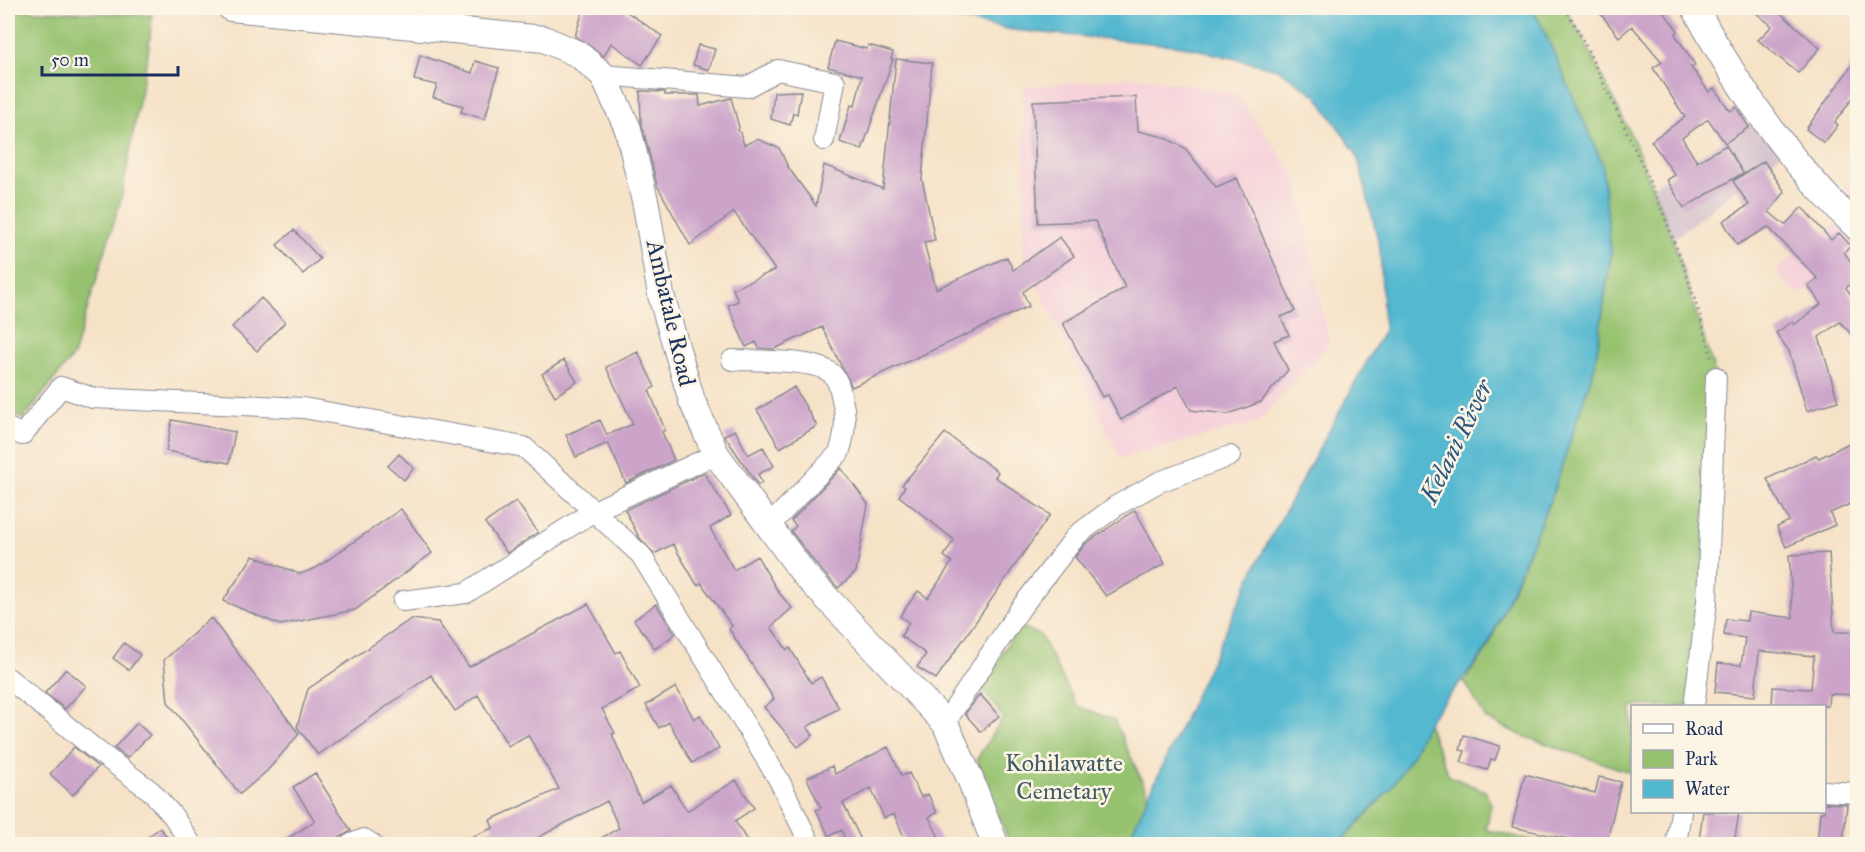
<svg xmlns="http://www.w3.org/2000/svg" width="1865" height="852" font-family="'IM FELL Great Primer',serif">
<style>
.built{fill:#f5cfd9}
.industrial{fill:#d1bdcb}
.green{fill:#96c270;stroke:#587867;stroke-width:1.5}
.water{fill:#52b8d0;stroke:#367497;stroke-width:1.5}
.building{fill:#cca4ca}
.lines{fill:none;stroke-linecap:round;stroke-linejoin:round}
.minor-casing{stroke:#888892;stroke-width:22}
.major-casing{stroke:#888892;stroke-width:28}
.path{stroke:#888892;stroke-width:3;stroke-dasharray:1.5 4.5;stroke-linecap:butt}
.minor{stroke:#fff;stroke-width:20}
.major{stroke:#fff;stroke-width:26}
.labels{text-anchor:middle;stroke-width:5;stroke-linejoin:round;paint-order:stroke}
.street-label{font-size:24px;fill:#1b2f5e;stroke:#fcf5e5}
.park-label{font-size:24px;fill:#405b63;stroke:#fcf5e5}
.water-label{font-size:26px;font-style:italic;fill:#2c5880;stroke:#fcf5e5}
</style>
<rect width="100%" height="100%" fill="#fcf5e5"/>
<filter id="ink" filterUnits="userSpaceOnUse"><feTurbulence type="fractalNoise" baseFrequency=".0167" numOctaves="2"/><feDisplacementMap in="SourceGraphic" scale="12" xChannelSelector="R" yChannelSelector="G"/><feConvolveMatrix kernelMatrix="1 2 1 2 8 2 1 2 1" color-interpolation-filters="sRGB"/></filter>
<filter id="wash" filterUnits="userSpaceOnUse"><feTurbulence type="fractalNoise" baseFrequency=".008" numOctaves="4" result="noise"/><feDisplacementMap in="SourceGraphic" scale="24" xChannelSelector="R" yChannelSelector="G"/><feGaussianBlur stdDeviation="1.35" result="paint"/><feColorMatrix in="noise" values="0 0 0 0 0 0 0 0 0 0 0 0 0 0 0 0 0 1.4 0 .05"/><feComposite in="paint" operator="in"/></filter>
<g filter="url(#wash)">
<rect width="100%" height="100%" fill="#f6e2c7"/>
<path class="built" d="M1143,77L1236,94L1297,178L1329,344L1258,422L1120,458L1024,257L1023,87Z
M1857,180V250L1800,295L1777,276L1779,268L1845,217L1832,201Z"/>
<path class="industrial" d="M1760,116L1786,149L1673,239L1652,187Z"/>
<path class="green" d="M1531,8H1565L1583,38L1634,141L1673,239L1716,377L1694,706H1632V773L1523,736L1486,719L1464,681L1487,650L1552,496L1595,365L1611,254L1602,163L1541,24Z
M8,10L152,15L149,47L121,199L73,356L23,419L8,412Z
M1020,626L1040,635L1077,706L1114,720L1148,794L1131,844H1010L977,759L1003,717L980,686Z
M1427,723L1449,776L1485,791L1491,804L1486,830L1550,844H1338C1377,809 1406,771 1427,723Z"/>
<path class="water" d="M899,8H1530L1541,24L1602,163L1611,254L1595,365L1552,496L1486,650L1427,723L1413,754L1391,788L1338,844H1126L1260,557L1384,330L1380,248L1357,155L1317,96L1277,69L1183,46L1013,30Z"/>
<g id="blocks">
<path class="building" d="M584,8H621L662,36L642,65L611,43L604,56L575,36Z
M1596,8H1661L1678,31L1675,34L1695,65L1691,67L1709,92L1714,88L1730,111L1736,107L1749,127L1725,143L1708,119L1682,138L1697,162L1726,145L1743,173L1684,208L1667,180L1675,175L1651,141L1685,117L1653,68L1662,62L1632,26L1619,37Z
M1750,8H1775L1820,48L1798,73L1758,40L1772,26Z
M835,41L867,49L868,45L893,52L891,59H893L862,150L840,142L851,105L855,106L862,76L828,67Z
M698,45L715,49L709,70L693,65Z
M420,55L472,73L475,61L499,68L485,119L461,112L463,106L433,97L437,85L414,80Z
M1857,58V92L1835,122L1838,125L1824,143L1806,129Z
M896,59L932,63L922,179L935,240L924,242L936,289L1007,257L1013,270L1060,237L1074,256L1023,292L1029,306L852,387L822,327L774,349L759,348L756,342L746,347L728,305L738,301L733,289L775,270L734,212L690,245L657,185L641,121L640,91L665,92V95H699L700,106L731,98L739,127L738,131L740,132L744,145L757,139L779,148L788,167L816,206L824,165L883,189Z
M801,91L797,114L793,113L790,125L771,119L774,92Z
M1136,97L1138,131L1164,137L1185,148L1216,187L1237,178L1295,311L1281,317L1289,335L1274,341L1288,370L1261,402L1228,414L1191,410L1178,386L1121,420L1108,395L1102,397L1063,323L1125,288L1095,221L1038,223L1033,101Z
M1764,161L1785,192L1769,212L1785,225L1802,207L1831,240L1839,233L1851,246L1844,252L1857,270V279L1846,288L1857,303V340L1840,322L1819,337L1838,401L1807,411L1789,351L1776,333L1792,322L1794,325L1821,304L1808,286L1818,279L1768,227L1737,245L1723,221L1749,205L1733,181Z
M294,230L320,259L303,274L277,245Z
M261,298L285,322L257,351L232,327Z
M638,352L655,387L649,390L665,430L662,432L674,460L626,483L608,443L576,457L566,435L600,420L607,435L633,424L606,367Z
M564,360L577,382L555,396L542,374Z
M794,387L817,426L780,448L757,410Z
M172,420L235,432L229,463L166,451Z
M735,430L748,455L763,447L774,466L758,474L762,483L758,485L724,435Z
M945,433L998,472L995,477L1050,515L936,679L917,667L926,654L901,636L909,623L900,616L918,591L928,598L952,562L944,556L954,540L899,496L905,487L902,485Z
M1857,439V501L1830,513L1835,525L1786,547L1777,527L1789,521L1767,479L1816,455L1819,458Z
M399,454L414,468L404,480L388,466Z
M841,468L868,504L856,572L838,588L816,564L791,531L796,526L791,521Z
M704,473L731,515L710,528L734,570L757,556L779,593L792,608L771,627L787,650L790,648L811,683L821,677L839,708L807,727L813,735L798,747L764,707L774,699L729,629L732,626L701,583L697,585L673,544L654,554L639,537L625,510Z
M516,501L538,532L507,553L485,523Z
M401,509L432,553L355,610L280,625L223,601L253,556L300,574L316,568Z
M1135,510L1165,564L1106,596L1075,557L1085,544Z
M1829,553L1834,632H1857V695L1829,694L1828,706H1772L1773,687L1811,689L1814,656L1759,651L1755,696L1715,692L1718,663L1741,665L1745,638L1724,635L1726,619L1747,621L1748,612L1793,618L1789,555Z
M588,604L616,653L620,651L640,688L602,709L615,733L612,734L641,802L671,785L687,811L736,780L754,808L735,821L749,844H591L619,828L607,801L526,844H454L493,828L490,820L559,789L528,735L508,746L478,695L455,711L431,675L318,755L297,727L308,689L411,619L438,622L469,667Z
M656,604L675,634L655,649L634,620Z
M211,618L299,734L267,771L240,794L168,702L164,660Z
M124,643L140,655L129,670L113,658Z
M66,669L86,686L65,709L45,693Z
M676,687L694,719L700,715L719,749L692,763L669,722L659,728L646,705Z
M980,694L999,716L981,732L965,714Z
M137,723L150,735L127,758L114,748Z
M1464,735L1500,746L1495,760L1491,759L1487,770L1461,762L1465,751L1460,750Z
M74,747L98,767L73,795L50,774Z
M888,747L902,776L909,773L921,797L928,794L937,813L929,817L942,844H907L894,814L884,818L871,788L843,803L863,844H846L842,830L829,836L816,810L821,808L807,778L832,766L835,774Z
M315,773L351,831L329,844H279L315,821L293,787Z
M1525,774L1595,793L1599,777L1621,782L1606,844H1592L1512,827Z
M1824,803L1847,804L1843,844H1817L1820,812H1824Z
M1703,812H1739L1734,844L1699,841Z
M160,828L173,844H138Z"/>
</g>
</g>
<g filter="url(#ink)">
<use href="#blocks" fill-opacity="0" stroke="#888892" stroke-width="1.5"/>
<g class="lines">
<defs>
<path id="minor" d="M603,75L747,87L778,70L835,82L824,140
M732,360C754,361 817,358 832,374C839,381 840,390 842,399C847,417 845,436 839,453L769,526
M8,428L22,435L61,387L93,398L303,408L524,447L641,555L779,780L810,844
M403,601L466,593L594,511L716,454
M8,678L96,750L151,791L173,816L191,844
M1694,706L1707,601L1716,377
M945,723L1020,609L1077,535L1116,506L1159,482L1230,456
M1824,791L1858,793
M351,844L364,839L372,844
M1676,844L1681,812"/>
<path id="major" d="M231,8L544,39L578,54L603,75L628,129L646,205L661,295L692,401L716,454L804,574L945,723L971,781L995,844
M1695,8C1738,88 1791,165 1858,228"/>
</defs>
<use href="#minor" class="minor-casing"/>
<use href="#major" class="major-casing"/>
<path class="path" d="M1565,8C1581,34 1593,61 1606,89C1649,176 1689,266 1712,360"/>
<use href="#minor" class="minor"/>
<use href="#major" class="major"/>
</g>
</g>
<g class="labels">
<g class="street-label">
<text transform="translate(671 313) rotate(77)" y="8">Ambatale Road</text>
</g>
<g class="park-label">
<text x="1064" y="771">Kohilawatte<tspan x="1064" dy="28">Cemetary</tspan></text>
</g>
<g class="water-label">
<text transform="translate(1456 441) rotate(-64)" y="9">Kelani River</text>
</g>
</g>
<rect width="1865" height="852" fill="none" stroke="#fcf5e5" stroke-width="30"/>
<rect x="1631" y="705" width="195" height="108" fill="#fcf5e5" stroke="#a2a6af" stroke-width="1.5"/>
<rect x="1643" y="724" width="30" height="9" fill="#ffffff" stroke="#a2a6af" stroke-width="1.5"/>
<text x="1685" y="735" font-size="18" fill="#1b2f5e">Road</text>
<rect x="1643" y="750" width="30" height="18" fill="#96c270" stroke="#a2a6af" stroke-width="1.5"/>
<text x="1685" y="765" font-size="18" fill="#1b2f5e">Park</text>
<rect x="1643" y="780" width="30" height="18" fill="#52b8d0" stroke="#a2a6af" stroke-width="1.5"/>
<text x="1685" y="795" font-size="18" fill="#1b2f5e">Water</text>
<path d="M42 66v9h136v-9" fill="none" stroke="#1b2f5e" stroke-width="3"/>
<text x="51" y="66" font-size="18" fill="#1b2f5e" stroke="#fcf5e5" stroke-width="4.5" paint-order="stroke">50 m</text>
</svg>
